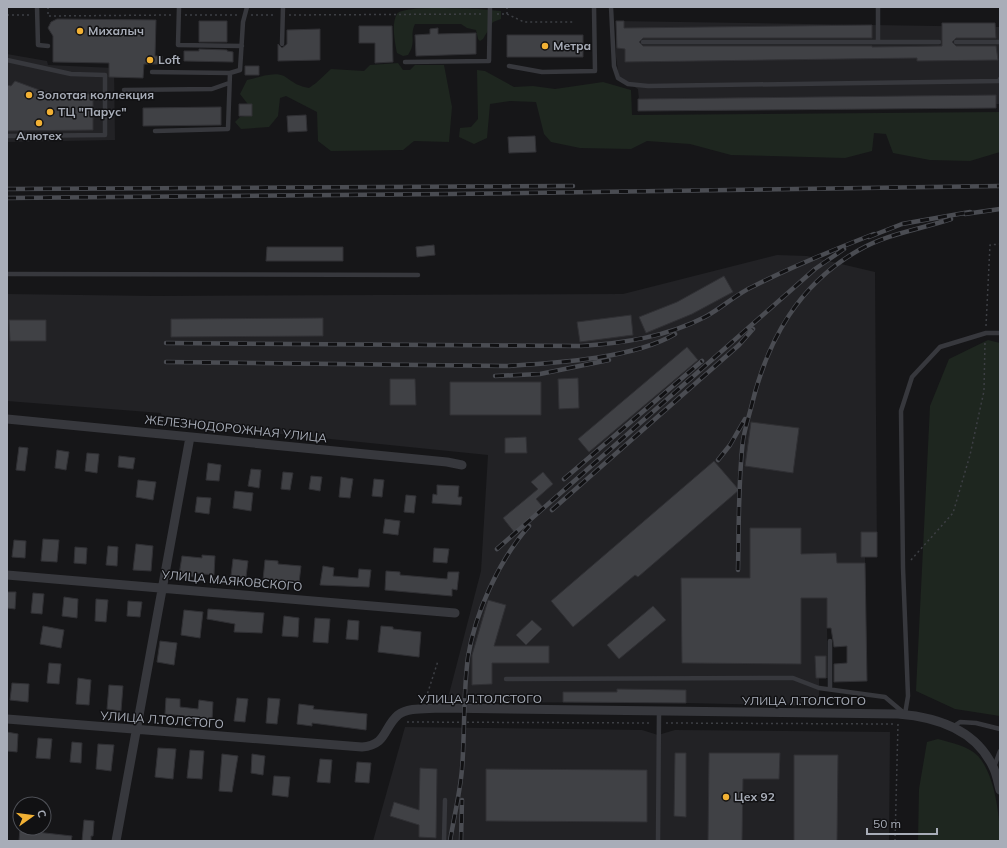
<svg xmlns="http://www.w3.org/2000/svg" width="1007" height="848" font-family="Mulish,sans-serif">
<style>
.built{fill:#222225}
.green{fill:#1e261f}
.building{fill:#404145;stroke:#303034}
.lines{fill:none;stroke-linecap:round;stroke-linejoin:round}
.path{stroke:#3d3f44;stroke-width:1.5;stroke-dasharray:2 3;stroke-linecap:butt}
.lane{stroke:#37383d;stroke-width:4.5}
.street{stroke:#37383d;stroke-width:9}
.rail-casing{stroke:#4a4c52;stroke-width:4.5}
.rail{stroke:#111113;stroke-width:3;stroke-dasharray:9;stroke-linecap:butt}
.poi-dot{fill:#f2b134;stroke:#111113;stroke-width:1.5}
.labels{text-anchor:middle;stroke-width:3;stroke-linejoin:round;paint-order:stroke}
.poi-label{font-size:12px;font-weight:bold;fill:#a8adb8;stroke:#111113;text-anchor:start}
.street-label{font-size:12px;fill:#a8adb8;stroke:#111113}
</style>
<rect width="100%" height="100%" fill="#161618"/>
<path class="built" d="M616,21L1000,27V102L999,104L640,111L638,89L619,78L616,57Z
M7,54L47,61L48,65L114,68L115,140L7,142Z
M777,255L807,256L875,272L877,557H865L866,627L827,628L828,678H819V706L686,703L447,702L481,571L488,455L163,422L161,413L7,401V294L154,296L623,294Z
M405,727L642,730L658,735L675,730L890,732L889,841H373Z"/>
<path class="green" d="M479,9L501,11V19L493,22L483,39L480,41L478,39L476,30L467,28L461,24H415C409,36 417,42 408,55L403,56L397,53C395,43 391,23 397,14C403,5 466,9 479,9Z
M398,63L403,70H410L415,65H444L452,107L449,142L414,141L403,150L331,151L318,141L317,112L286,96L280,98L278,116L269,127L241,129L235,122L240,117L249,115L250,107L240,94L247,80C257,78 274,71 284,76C295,83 295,85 309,88L316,83L331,69L364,71L370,65Z
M477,70L485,71L514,87L533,86L555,89L603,82L631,90L632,115L1000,112V152L970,161L930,160L893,153L886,134L874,133L872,151L845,158L731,155L690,144L647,141L631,149L580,148L551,142L544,134L536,102L510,101L490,104L487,138L474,144L459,137L460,128L471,127L478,119Z
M988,340L1000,343V716L955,709L916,691L930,406L949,359Z
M938,739C952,743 968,746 978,756C995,775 1000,816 1000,841H918L919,789L927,742Z"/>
<path class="building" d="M57,19L156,20L155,56H162V64H144L143,78L109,77V63L53,62V36L48,28L51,22Z
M199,21H227V42H199Z
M616,21H624V28L872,25V38H643L639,42L643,46H872V47L942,46V23H995L996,38H956L952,42L956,46H996L998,60L917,61V58L625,62V49L617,48Z
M359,26H392L393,62L375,63V43H359Z
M438,28V34L476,33V54L416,56L415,35L430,34V29Z
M320,29V60L278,61V44L282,48L287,44V30Z
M507,35H583V57H507Z
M199,49L227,50V51L233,52V62L184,61V51H199Z
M245,66H259V75H245Z
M15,81L42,91L56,93L93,94V130L7,131V85L11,86Z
M996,95V108L638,111V99Z
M239,104H252V116H239Z
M221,107V125L143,126V108Z
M306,115L307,131L288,132L287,116Z
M535,136L536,152L509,153L508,137Z
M434,245L435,255L417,257L416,247Z
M267,247H343V261H266Z
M724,276L733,292L692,314L646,333L639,317L677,302Z
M631,315L633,335L580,342L577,322Z
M323,318V336L171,337V319Z
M9,320H46V341H10Z
M687,347L698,360L589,452L578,439Z
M578,378L579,408L559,409L558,379Z
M390,379H415L416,405H390Z
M450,382H541V415H450Z
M751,422L799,428L793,473L745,466Z
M526,437L527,453H505V438Z
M19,447L28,448L25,471L16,470Z
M57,450L69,452L66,470L55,468Z
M87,453L99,454L97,473L85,471Z
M119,456L135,458L133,469L118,467Z
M714,461L739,490L638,577L635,575L573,627L551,601Z
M208,463L221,465L219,481L206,480Z
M251,469L261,470L259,488L248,486Z
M283,472L293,473L290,490L281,489Z
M543,472L553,484L536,499L543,507L514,532L503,518L538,489L531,482Z
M311,476L322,477L320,491L309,489Z
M341,477L353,479L350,498L339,497Z
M374,479L384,480L382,497L372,496Z
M138,480L156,482L153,500L136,497Z
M437,485L459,486L458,497H462L461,505L432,503L433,494L437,495Z
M235,491L253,493L251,511L233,508Z
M406,495L416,496L414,513L404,512Z
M197,497L211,498L209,514L195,512Z
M385,519L400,521L398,535L383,533Z
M750,528H801V554L836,553L837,563H865L867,681L834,682V664L847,663V646L834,647L831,628H827V598H801V664L682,663L681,578H750Z
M861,532H877V557H861Z
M43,539L59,540L57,562L41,561Z
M14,540L26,541L25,558L12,557Z
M136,544L153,546L151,571L133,570Z
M108,546L118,547L117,566L106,565Z
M75,547L87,548L86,564L74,563Z
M434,548L449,549L447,563L433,562Z
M202,555L215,556L214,575L194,573V577L179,575L182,556L202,558Z
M233,559L248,561L246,577L231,576Z
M265,560L278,561V564L301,566L299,583L263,580Z
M323,566L334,568L333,576L358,578L359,569L371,570L369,587L320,585Z
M386,571L400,572V575L447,579L448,572H459L457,590L452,589V596L385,590Z
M7,592H16L15,609L7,608Z
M33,593L44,594L42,614L31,613Z
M64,597L78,599L77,618L62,616Z
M96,599L108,600L106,622L95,621Z
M488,600L506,605L494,646H549V663H492V684L472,685V655Z
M128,601L142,602L140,617L127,616Z
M653,606L666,620L619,659L607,645Z
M208,609L264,613L262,633L234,632L235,624L207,619Z
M184,610L203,612L200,638L181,635Z
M284,616L299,618L298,637L282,636Z
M315,618L330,619L328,643L313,642Z
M348,620L359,621L358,640L346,639Z
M532,620L542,629L526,645L516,635Z
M43,626L64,630L61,648L40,644Z
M381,626L393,627V629L421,632L419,657L378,652Z
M160,641L177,643L174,665L157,662Z
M815,656H826V678H816Z
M49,663L61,664L59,684L47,683Z
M78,678L91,680L89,705L76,704Z
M12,683L29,684L28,702L10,700Z
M109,685L123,686L121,711L107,709Z
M617,689L686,690V703L563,702V692H617Z
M166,698L180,699V707L198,709L199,700L213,702L212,720L193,718V721L184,720L185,716L165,714Z
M237,698L248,699L245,722L234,721Z
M268,698L280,699L277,724L266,723Z
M299,704L314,706L313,709L367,714L366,730L312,723V726L297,724Z
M7,732L18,734L17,752L7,751Z
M38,738L52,739L50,759L36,758Z
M72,742L82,743L81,763L70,762Z
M98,744L114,745L111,771L96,769Z
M158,748L176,749L173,779L155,777Z
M190,750L204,751L202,779L187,778Z
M675,753H686V817L674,816Z
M709,753H780L779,779H743L742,841H708Z
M222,754L238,756L232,792L219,791Z
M252,754L265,756L263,775L251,773Z
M794,755H838L837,841H794Z
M320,759L332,760L330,783L317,782Z
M357,762L371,763L369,783L355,782Z
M420,768L437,769L436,838L419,837V825L390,816L394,802L419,810Z
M486,769L647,770V822L486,821Z
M274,776L290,777L288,797L272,795Z
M84,820L94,821L93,836H91V841H82Z
M20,828H36V832L72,836L71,841H19Z"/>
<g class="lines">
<path class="path" d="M48,7V16L171,15
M507,7V14
M497,14H507L524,22H575
M7,15H30
M185,15H237
M251,15H275
M289,15L483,14
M7,50L8,54
M986,326L990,245L1000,244
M911,560L953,513L970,455L984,391L985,340
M426,698L438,661
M407,722L652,723
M666,723L894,724
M895,841L898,724"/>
<path class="lane" d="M37,7L38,45L48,46
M179,7L178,45L242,46
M611,7L614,66L618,78L628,84L648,86L999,81L1000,79
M878,7V42H939
M643,42H878
M956,42H1000
M282,44L283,7
M7,60L71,74L105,75V135L7,136
M405,62L489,61L490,7
M509,66L542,72L595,71L594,7
M152,72L230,73L240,70L243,22L247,7
M124,90L212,89L229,83
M155,131L228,129L230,73
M7,274L418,275
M830,641V689
M506,679L793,678L819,688L885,697L904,713
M905,714L908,696L903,568L901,411L912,377L940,347L986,333H1000
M954,726L960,722L976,723L1000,729
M994,767L1000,751
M444,841L445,800
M658,841L659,712"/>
<path class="street" d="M7,419L447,462L462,465
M7,575L455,613
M7,719L362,747C387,745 383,728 398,715C408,707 427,709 439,708L898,714C937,717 977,730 994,769C997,776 998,783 1000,790
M116,841L190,437"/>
<defs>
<path id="rail" d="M7,189L573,186
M7,198L450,194L1000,186
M965,214L1000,209
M869,237L902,224L970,212
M166,343L581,346C624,343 666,337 705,317C722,308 736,294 754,286C793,266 833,250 874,234
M166,362L506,366C554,363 633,359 675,334
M495,376L540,374L609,360
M718,460L730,445L745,419
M564,479L702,361
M552,510L739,345L753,329
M497,549L815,269L844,249
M738,570C739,527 738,483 743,440C745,428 749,416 752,404C768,339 799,284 859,250C887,234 921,229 951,219
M450,841C454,817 460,793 462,769C465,732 463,694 468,657C475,613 499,560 529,526
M461,841L462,800"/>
</defs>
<use href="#rail" class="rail-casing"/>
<use href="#rail" class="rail"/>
</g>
<g class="poi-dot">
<circle cx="80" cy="31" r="4"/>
<circle cx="545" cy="46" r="4"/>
<circle cx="150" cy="60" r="4"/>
<circle cx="29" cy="95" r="4"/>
<circle cx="50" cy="112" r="4"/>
<circle cx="39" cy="123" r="4"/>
<circle cx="726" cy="797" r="4"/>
</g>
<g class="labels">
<g class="poi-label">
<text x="88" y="35">Михалыч</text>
<text x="553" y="50">Метра</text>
<text x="158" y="64">Loft</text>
<text x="37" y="99">Золотая коллекция</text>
<text x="58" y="116">ТЦ "Парус"</text>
<text x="39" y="140" text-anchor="middle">Алютех</text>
<text x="734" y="801">Цех 92</text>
</g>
<g class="street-label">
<text transform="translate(236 429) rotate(6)" y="4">ЖЕЛЕЗНОДОРОЖНАЯ УЛИЦА</text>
<text transform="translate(232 581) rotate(5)" y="4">УЛИЦА МАЯКОВСКОГО</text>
<text x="480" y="703">УЛИЦА Л.ТОЛСТОГО</text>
<text x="804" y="705">УЛИЦА Л.ТОЛСТОГО</text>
<text transform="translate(162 720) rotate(4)" y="4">УЛИЦА Л.ТОЛСТОГО</text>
</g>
</g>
<rect width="1007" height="848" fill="none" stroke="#a8adb8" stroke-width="16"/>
<g transform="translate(32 816) rotate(76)"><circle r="19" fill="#111113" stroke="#4d4f55"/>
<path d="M0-3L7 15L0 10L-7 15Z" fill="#f2b134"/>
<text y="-6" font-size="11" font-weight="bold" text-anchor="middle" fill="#a8adb8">С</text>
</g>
<path d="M867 828v6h70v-6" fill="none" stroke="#a8adb8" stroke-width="2"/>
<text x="873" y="828" font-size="12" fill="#a8adb8" stroke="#111113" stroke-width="3" paint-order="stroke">50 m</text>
</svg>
